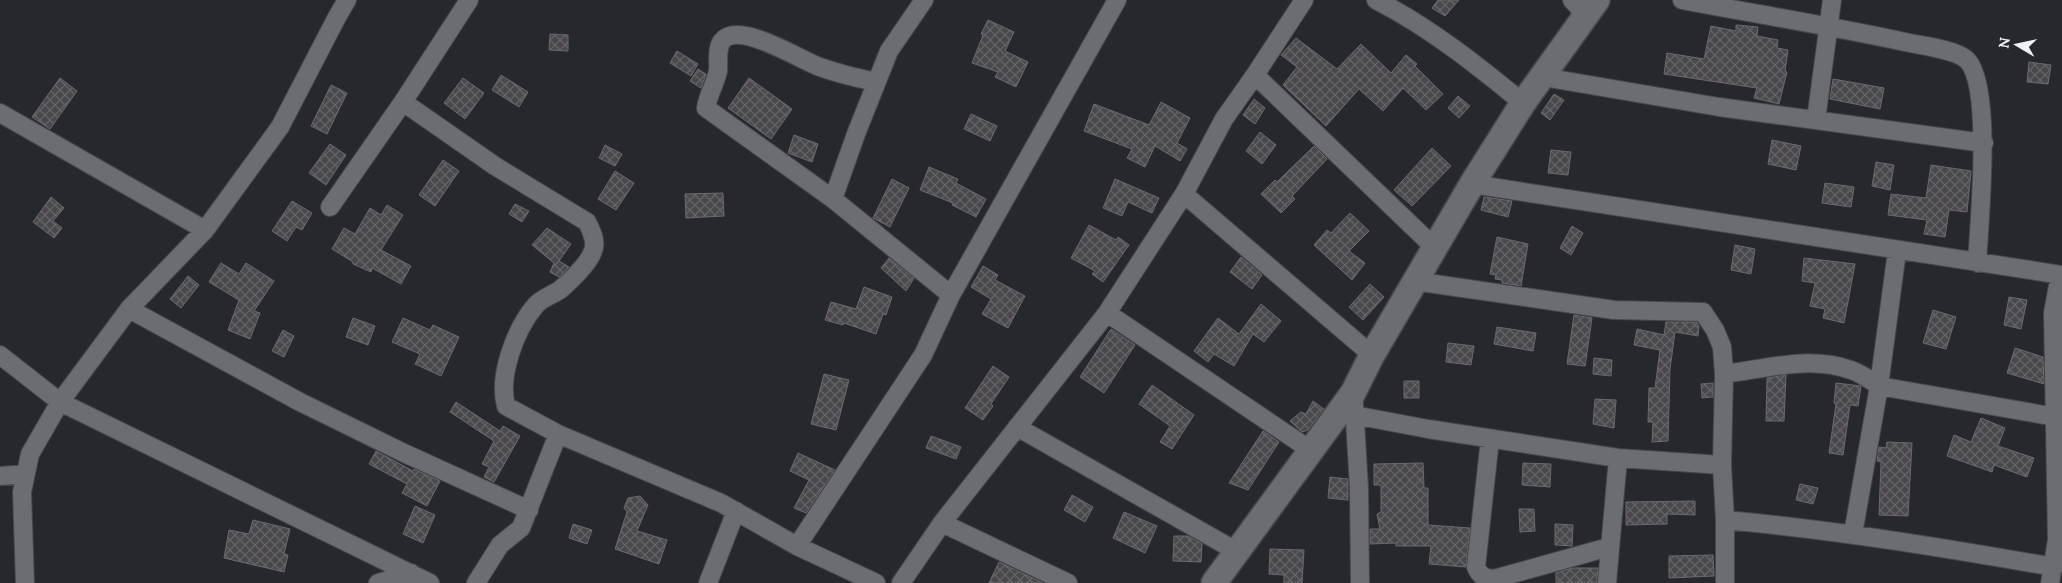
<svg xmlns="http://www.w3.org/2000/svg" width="2062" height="583" font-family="Lora,serif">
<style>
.building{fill:url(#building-cross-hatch);stroke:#6b696e}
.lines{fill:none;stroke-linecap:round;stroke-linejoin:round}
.street-casing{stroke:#46474b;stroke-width:20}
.secondary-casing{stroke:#46474b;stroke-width:28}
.street{stroke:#6c6d72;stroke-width:18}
.secondary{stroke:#6c6d72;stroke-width:25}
</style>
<defs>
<pattern id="building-cross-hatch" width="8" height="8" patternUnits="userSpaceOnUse" patternTransform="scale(1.25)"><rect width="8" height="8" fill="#4a484c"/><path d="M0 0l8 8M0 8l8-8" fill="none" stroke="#646366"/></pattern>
</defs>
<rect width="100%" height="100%" fill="#27282d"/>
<path class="building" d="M1438,0H1459L1445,16L1432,8Z
M988,20L1014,32L1005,51L1028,62L1016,87L995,77L998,72L972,63L983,35L981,34Z
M1736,25L1758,27L1757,36L1778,40L1777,48L1788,50L1785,71L1787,72L1779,104L1754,98L1757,88L1664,74L1667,53L1704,59L1711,26L1736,31Z
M550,34L568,35V51L549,50Z
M1296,38L1337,69L1361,44L1391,73L1406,55L1417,64L1415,66L1443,94L1426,110L1403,88L1383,111L1359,89L1326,126L1283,85L1297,67L1281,55Z
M677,51L698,64L691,76L670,63Z
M2029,62L2051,65L2048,84L2027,82Z
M698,69L706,74L701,88L690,81Z
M501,75L528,92L519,107L492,90Z
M60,78L77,91L50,129L32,117Z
M463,78L484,93L465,119L444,103Z
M749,78L792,109L771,139L728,108Z
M1833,79L1884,88L1880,109L1830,99Z
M331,85L347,93L327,134L311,126Z
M1554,94L1564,100L1550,120L1541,113Z
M1458,96L1470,106L1459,118L1448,108Z
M1254,99L1265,108L1255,124L1243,115Z
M1161,102L1190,118L1177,143L1187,149L1180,161L1155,146L1145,167L1127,158L1132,149L1084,131L1094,104L1149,125Z
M971,114L997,126L990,141L964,129Z
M1260,132L1276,145L1262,164L1246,151Z
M794,135L818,144L812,162L788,153Z
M1772,140L1801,146L1796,170L1768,164Z
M330,144L346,155L326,185L309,173Z
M605,145L622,154L615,166L599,158Z
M1314,146L1327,159L1292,196L1295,199L1281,213L1261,194L1275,180L1277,182Z
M1432,148L1451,166L1412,206L1394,190Z
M1551,150L1571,152L1568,175L1548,173Z
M443,160L459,171L435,206L419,195Z
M1876,162L1894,165L1890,190L1872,186Z
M1931,165L1971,171L1967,212L1949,210L1945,237L1924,234L1927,220L1888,215L1891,194L1926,198Z
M929,167L958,179L956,183L986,199L976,217L952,205L953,203L920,190Z
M615,171L634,183L616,210L598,199Z
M892,179L909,188L890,227L873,218Z
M1115,179L1159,198L1152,213L1128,202L1122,216L1103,208Z
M1825,183L1854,187L1851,207L1822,203Z
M723,193L724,216L686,218L685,194Z
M51,197L64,208L53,221L62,228L54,238L33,222Z
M1484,197L1512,201L1508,217L1481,210Z
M292,201L312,213L302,230L296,227L287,241L272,231Z
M515,204L529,211L522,222L509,214Z
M387,205L403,215L381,250L411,266L401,284L372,268L371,272L353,264V262L332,249L344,228L355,234L370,208L381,215Z
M1350,213L1369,231L1349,251L1365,263L1352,280L1314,245L1327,230L1331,233Z
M1089,225L1116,240L1118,237L1129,245L1103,282L1092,274L1095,271L1071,258Z
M1572,226L1583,233L1571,255L1560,248Z
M547,228L571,244L559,261L569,267L559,277L550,272L554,263L532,245Z
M1497,237L1528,244L1521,286L1502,283V280L1495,279L1496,275L1490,274Z
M1735,245L1755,249L1751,274L1731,270Z
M1241,257L1262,275L1252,289L1230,272Z
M889,258L914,278L906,291L881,268Z
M1804,258L1855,264L1844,323L1823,318L1825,309L1810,306L1815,283L1802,281Z
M221,263L239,274L246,263L274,281L254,311L260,313L250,339L228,330L239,300L209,282Z
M983,266L998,275L995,280L1025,296L1008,328L982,314L991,299L971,287Z
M188,276L199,285L181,308L170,299Z
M1370,284L1384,297L1363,320L1349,307Z
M864,287L892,297L886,315L883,314L876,334L844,323L843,325L825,320L831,302L856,309Z
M2009,297L2027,300L2021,329L2004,325Z
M1261,304L1281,321L1264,342L1253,334L1234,366L1214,354L1208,362L1194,351L1218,318L1239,334Z
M1933,310L1956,317L1946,349L1923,343Z
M1574,315L1592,318L1585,366L1567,364Z
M353,318L375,326L368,345L346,337Z
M403,318L430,330L433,325L459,337L441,376L415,364L420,354L392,342Z
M1666,322H1697L1699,326L1698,336L1675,332L1670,369L1668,441L1652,442L1653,422H1648L1649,388H1655L1660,350L1634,345L1637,329L1664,335Z
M1497,327L1536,333L1533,351L1494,344Z
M1111,329L1135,345L1104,393L1080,377Z
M283,330L294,336L284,357L272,351Z
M1448,343L1474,346L1471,365L1446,362Z
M2015,348L2043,357L2044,384L2007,373Z
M1594,358L1612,360L1611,376L1593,374Z
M993,366L1009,377L991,404L993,406L983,420L965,408Z
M824,374L849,380L836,430L811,424Z
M1786,375L1784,421H1766L1767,378Z
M1404,381H1419V398H1404Z
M1713,383V397L1702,398L1701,384Z
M1836,383L1861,386L1858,406L1850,405L1843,455L1829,453L1836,404L1834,403Z
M1152,385L1194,415L1172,449L1160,442L1170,426L1139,404Z
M1595,399L1616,400L1614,428L1593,424Z
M1313,401L1324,409L1308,430L1302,432L1290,421L1301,412L1306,414Z
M456,402L500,431L503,426L520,436L494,482L484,477L489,467L482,464L494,441L450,412Z
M1981,418L2005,428L1998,446L2034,458L2027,477L1994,465L1992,472L1947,456L1954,435L1971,442Z
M1263,431L1279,442L1248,490L1229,483Z
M931,436L961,447L956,459L926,448Z
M1887,442L1912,443L1908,516L1879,515L1881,462L1877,461L1879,447L1886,448Z
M376,451L413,471L414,469L440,481L427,506L402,493L407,484L369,464Z
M798,453L835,470L806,513L794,508L809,480L790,471Z
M1423,463L1424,488H1428V525L1470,528L1466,567L1429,564L1431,546H1396V543L1370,544V529H1380L1377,514L1381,512V485H1374V464Z
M1523,463L1551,464L1550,487L1522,485Z
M1330,477L1348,479V500L1328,498Z
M1800,484L1818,488L1813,504L1796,500Z
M1072,495L1093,507L1085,522L1064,510Z
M640,496L648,505L637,531L667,540L659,564L615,549L627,512L624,508L628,498Z
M1695,501V515L1667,514V524L1626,525V502Z
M415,506L435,515L423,543L403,534Z
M1519,509H1534L1535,531L1520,532Z
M1124,512L1157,526L1145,553L1113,538Z
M253,520L290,529L284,554L288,555L284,572L224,558L229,530L249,534Z
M573,524L592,530L587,544L569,538Z
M1555,524L1573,525L1572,546L1555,545Z
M1174,536H1188L1202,544L1201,562L1173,561Z
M1270,549L1304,550L1302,583H1284V575L1269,574Z
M1713,555L1714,576L1669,578V556Z
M999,562L1043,583H989Z
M1572,568H1598L1597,583H1556V573Z"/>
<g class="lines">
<defs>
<path id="street" d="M1376,0C1429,27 1477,65 1523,103
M1572,0L1586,15
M1682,0C1756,14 1831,26 1905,42C1922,46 1955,49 1967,60C1993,86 1979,225 1977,263
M1255,75L1434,247
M1543,77L1719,107L1984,143
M876,82C857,78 839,74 820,67C800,60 739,20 722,41C716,49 719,63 718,71C715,84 708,95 706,108L833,199L951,295
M403,102L495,166L587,222C591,230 597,241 593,251C589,263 570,281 561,289C553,295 541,298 535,306C515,330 498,376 506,406L558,434L721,503L797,546L876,583
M0,113L205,230
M1816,120L1832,0
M1472,184L2062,275
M1184,194L1372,355
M833,199L856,134L889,51L924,0
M330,207L403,102L469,0
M1414,281L1614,310L1703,312L1715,330L1722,347L1724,374L1722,465L1725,520V583
M129,309L300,402L404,453L529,510
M1107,313L1312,451
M0,355L60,402L430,583
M1724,374C1766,369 1809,355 1851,370C1861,373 1870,380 1879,386L2056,417
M1354,404L1359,488L1360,583
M1354,415L1428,429L1618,458L1722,465
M1017,427L1236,551
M1490,439L1476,567C1480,576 1484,578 1494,579L1609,547
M0,476L26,474
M1725,520C1836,530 1945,548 2054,567
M942,523L1068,583
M1853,534L1879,386L1897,251
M797,546L923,355L951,295L1117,0
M25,583L22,492L30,454L60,402L129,309L205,230L280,127L337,17L347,0
M378,583L411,573
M476,583L500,545L521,528L558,434
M708,583L736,511
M901,583L942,523L1107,313L1184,194L1224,119L1255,75L1304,0
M1607,583L1618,458
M2050,583L2057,540L2053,313L2060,275"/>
<path id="secondary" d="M1214,583L1353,393L1372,355L1472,184L1523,103L1597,0"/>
</defs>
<use href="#street" class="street-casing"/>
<use href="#secondary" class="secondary-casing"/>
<use href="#street" class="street"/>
<use href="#secondary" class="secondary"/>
</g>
<g transform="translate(2017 45) rotate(279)" stroke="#27282d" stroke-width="4" paint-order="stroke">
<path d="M0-4L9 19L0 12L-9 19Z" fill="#f0f1f4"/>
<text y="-8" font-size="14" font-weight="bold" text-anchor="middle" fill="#f0f1f4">N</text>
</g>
</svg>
